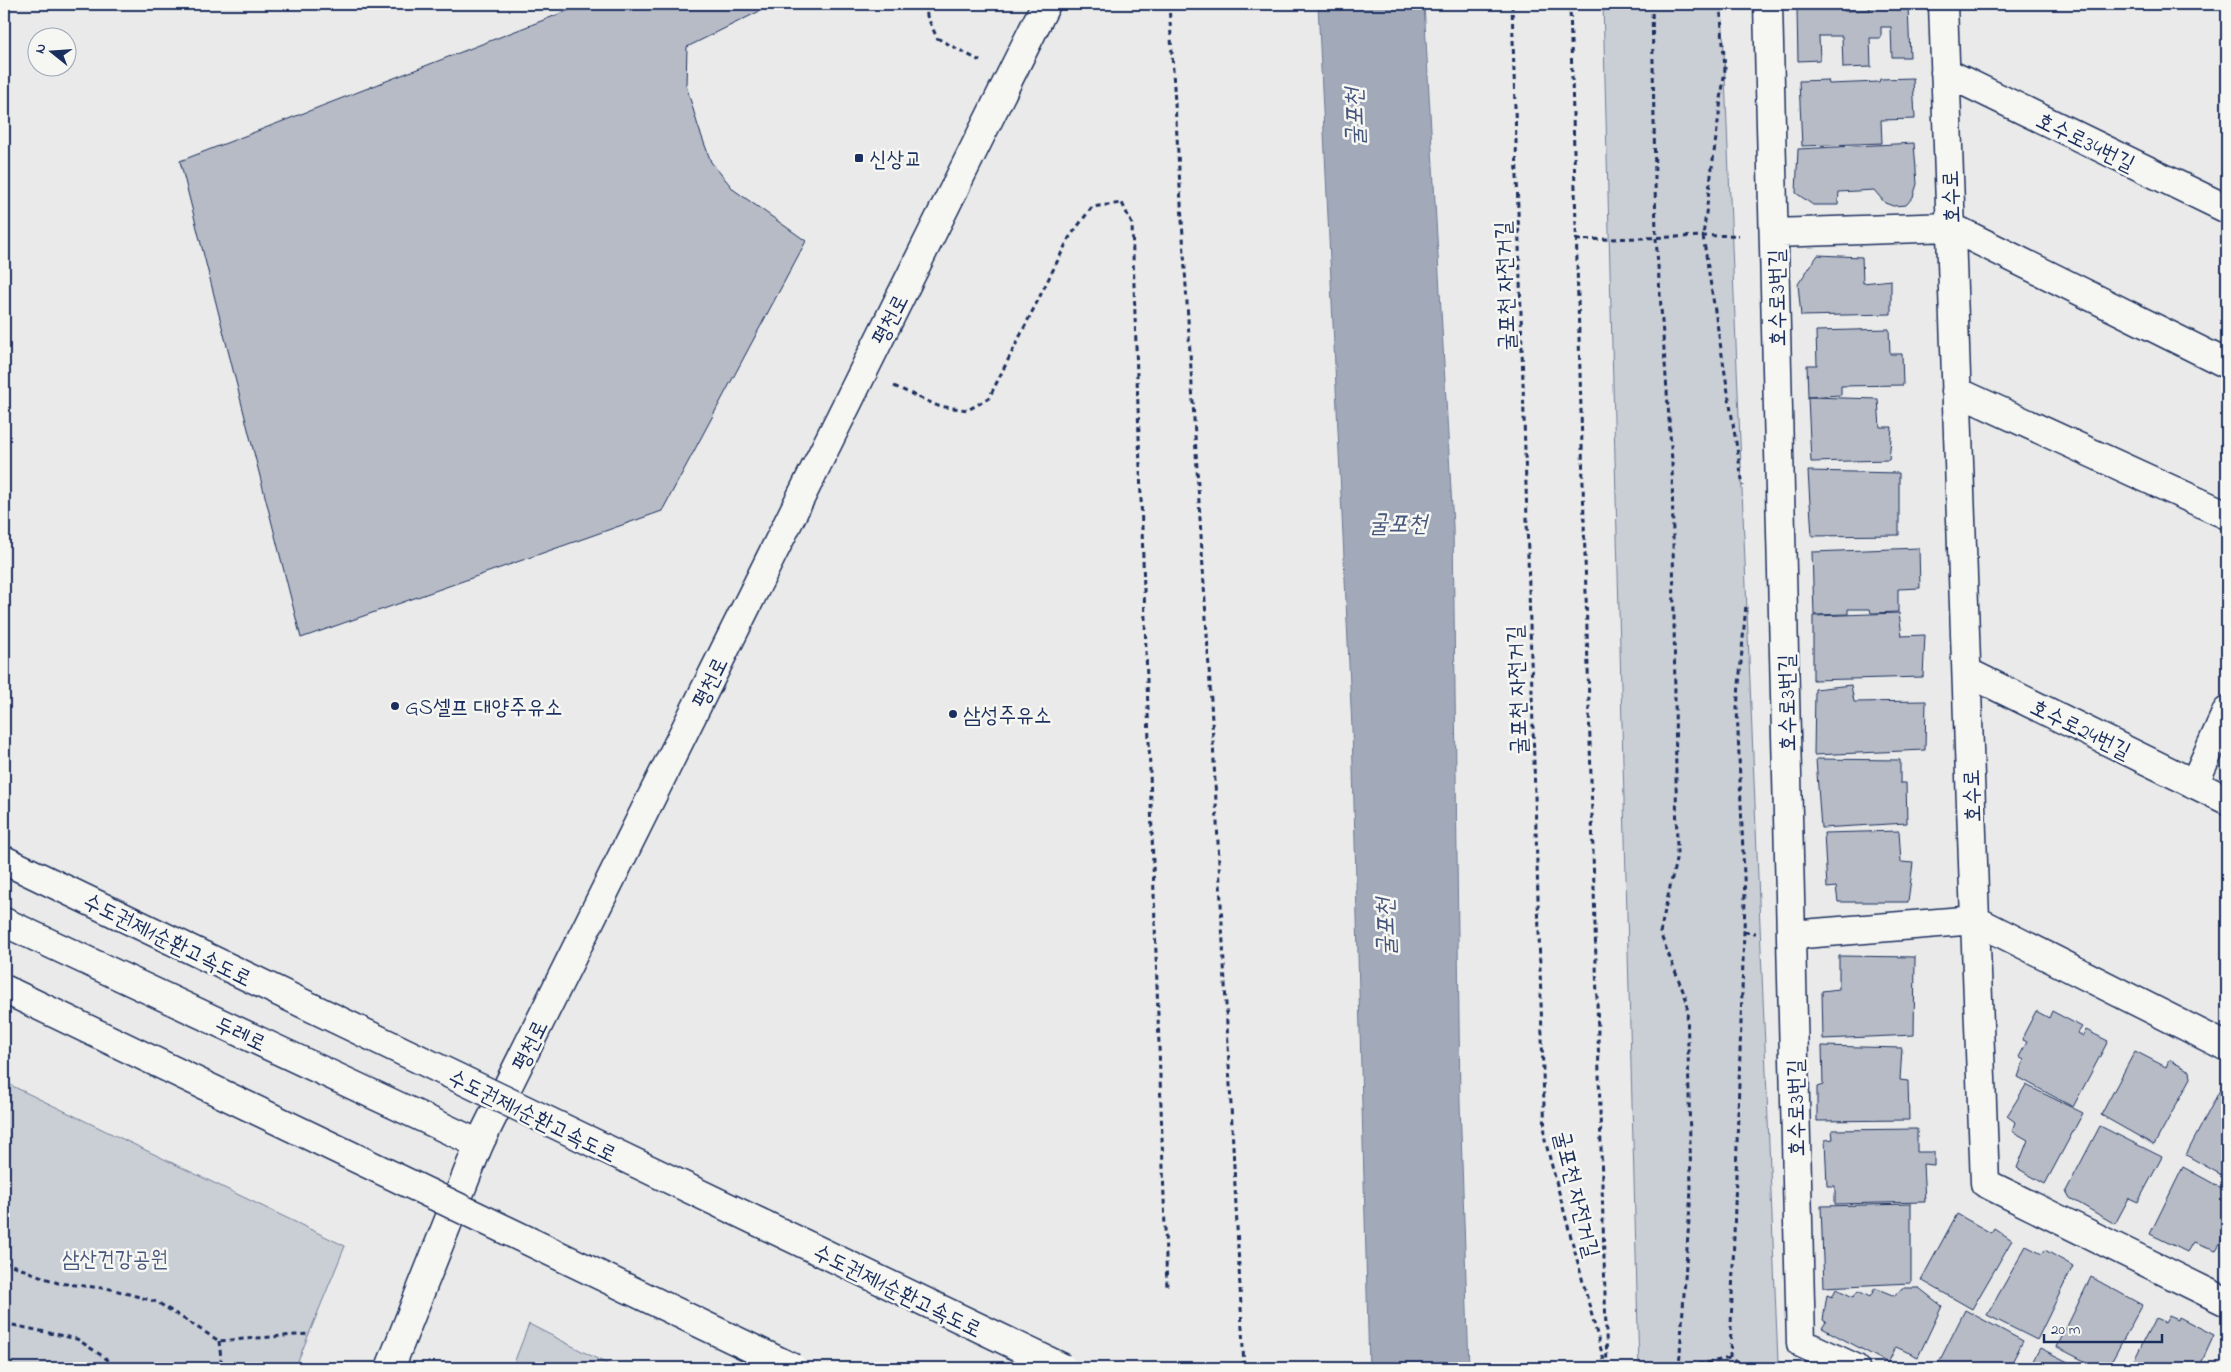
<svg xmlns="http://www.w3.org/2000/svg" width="2231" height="1372" font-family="'Indie Flower','Poor Story',sans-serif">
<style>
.green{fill:#caced5;stroke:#727e9a}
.water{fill:#a2aaba;stroke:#6c7995}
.building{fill:#b6bbc6;stroke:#1b2f5e}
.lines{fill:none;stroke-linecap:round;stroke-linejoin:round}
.minor-casing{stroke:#1b2f5e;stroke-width:31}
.tertiary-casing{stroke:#1b2f5e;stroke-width:31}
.secondary-casing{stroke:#1b2f5e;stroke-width:31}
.path{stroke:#1b2f5e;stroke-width:3;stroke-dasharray:5 4;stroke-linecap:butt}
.minor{stroke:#f6f6f2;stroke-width:28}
.tertiary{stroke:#f6f6f2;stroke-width:28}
.secondary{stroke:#f6f6f2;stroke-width:28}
.motorway-bridge-casing{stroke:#1b2f5e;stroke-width:31;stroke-linecap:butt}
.motorway-bridge{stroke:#f6f6f2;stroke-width:28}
.poi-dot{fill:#1b2f5e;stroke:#f6f6f2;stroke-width:2}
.labels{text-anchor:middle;stroke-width:5;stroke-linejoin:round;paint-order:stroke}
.street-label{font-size:22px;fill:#1b2f5e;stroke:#f6f6f2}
.poi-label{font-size:22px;fill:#1b2f5e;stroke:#f6f6f2;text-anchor:start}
.park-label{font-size:22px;fill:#47577c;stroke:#f6f6f2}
.water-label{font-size:24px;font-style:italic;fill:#44547a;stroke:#f6f6f2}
</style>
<rect width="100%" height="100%" fill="#e9eae9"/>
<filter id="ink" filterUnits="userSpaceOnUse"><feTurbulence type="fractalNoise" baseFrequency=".02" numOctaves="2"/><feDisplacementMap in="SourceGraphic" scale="10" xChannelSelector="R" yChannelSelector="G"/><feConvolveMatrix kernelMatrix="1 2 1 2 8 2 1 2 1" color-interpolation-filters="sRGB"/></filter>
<g filter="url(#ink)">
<path class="green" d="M1603,4H1722L1778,1362L1791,1368H1639Z
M4,1082L345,1246L295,1368H4Z
M529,1324L615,1368H512Z"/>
<path class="water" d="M1318,4H1424L1453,526L1460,1103L1469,1368H1369L1352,728Z"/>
<path class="building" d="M585,4H774L687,47L686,85L698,126L711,162L734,190L806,241L662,511L301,638L180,161Z
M1908,6L1910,57H1892L1891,27H1881V38H1870L1871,67L1843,68L1842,36H1819L1820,60L1798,61L1797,9L1844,8V11L1870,10L1869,7Z
M1913,78L1915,119L1881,120L1882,143L1802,146L1799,81L1828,80L1829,84L1879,82L1880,79Z
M1914,143L1917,184L1913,197L1906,205L1893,206L1885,203L1874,190L1839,192L1838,205H1813L1796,193L1798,149Z
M1818,255L1862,257L1863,283L1891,280V314L1801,316L1798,284Z
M1889,329L1890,354H1902L1903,385L1841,386V395L1808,397L1807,365H1817L1816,331Z
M1808,397L1878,399L1880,427H1892L1889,460L1811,462Z
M1808,471L1899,473V535L1812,536Z
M1919,548L1920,588L1898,589V612L1871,613L1870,609H1848V614L1814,615L1812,552Z
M1899,613L1902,636L1925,635L1923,677L1813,680V616Z
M1851,685L1854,702L1926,701L1925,750L1814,755L1815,689Z
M1816,759L1900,760V783H1906L1907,823L1821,828Z
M1899,831L1901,862L1913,863L1908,902H1838L1836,887L1827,888L1824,833Z
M1839,956L1915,957L1914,1035L1823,1039L1822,991L1839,989Z
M2036,1011L2049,1018L2052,1011L2082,1027L2078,1033L2083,1036L2086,1030L2108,1041L2073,1107L2018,1077L2024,1060L2019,1057L2027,1042L2023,1040L2024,1034Z
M1822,1046L1902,1048L1900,1080L1908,1081L1909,1120L1817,1121V1087L1823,1085Z
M2135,1051L2166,1067L2169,1060L2190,1071L2191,1078L2154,1145L2101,1115Z
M2026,1085L2083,1113L2045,1184L2017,1168L2028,1140L2012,1131L2015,1122L2007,1116Z
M2222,1086L2227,1088V1178L2186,1155Z
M2100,1126L2162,1157L2138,1202L2129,1198L2115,1224L2070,1198L2066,1191Z
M1917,1129V1152H1934V1165L1923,1164L1925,1202L1835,1204V1186H1827L1825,1140L1833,1139L1832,1130Z
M2183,1167L2227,1191V1232L2216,1250L2193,1242L2187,1252L2150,1234Z
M1911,1204V1283L1824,1287L1821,1206Z
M1957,1214L1991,1233L1994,1228L2012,1240L1972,1309L1921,1280Z
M2026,1246L2042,1254L2045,1250L2073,1266L2037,1340L1987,1315Z
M2091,1277L2142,1305L2108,1368H2098L2057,1347Z
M1875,1288L1895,1296L1902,1288H1919L1942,1306L1918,1357L1896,1347L1888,1363L1822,1328L1826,1322L1823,1320L1827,1295L1832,1297L1836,1289L1853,1297L1858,1291L1870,1297Z
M1965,1310L2023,1341L2009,1368H1936Z
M2169,1316L2178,1320L2179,1317L2214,1335L2199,1368H2130L2155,1319L2165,1323Z
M2040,1348L2080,1368H2029Z
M2227,1363V1368H2217L2218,1364L2224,1367Z"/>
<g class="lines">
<defs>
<path id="minor" d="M1768,4L1801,1343L1855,1368
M1943,4L1975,920L2227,1047
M1945,72L2227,209
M1774,233L1951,227L2227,364
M1956,391L2227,515
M1967,672L2227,800
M2194,784L2227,711
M1791,935L1975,920L1985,1183L2227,1302"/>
<path id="tertiary" d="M4,922L479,1144"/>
<path id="secondary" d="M390,1368L479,1144L1046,4"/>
</defs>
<use href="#minor" class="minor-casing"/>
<use href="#tertiary" class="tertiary-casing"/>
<use href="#secondary" class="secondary-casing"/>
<path class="path" d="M926,4L927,16L937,38L980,61
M1169,4L1211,701L1244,1368
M1512,4L1545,1140L1606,1368
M1570,4L1607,1368
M1652,4L1656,238L1672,461L1677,855L1660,933L1687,1001L1691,1190L1679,1368
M1720,4L1725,69L1703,236L1743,486
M1576,240L1739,235
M894,386L938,406L968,410L989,398L1069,238L1092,207L1122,203L1132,224L1167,1289
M1744,932L1756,933
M4,1262L58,1283L111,1289L157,1302L219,1341L309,1334
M4,1323L77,1339L120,1368
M219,1341L222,1368
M1680,1368L1730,1358
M1745,1368L1730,1358L1745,900L1737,708L1746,604"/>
<use href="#minor" class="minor"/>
<use href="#tertiary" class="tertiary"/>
<use href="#secondary" class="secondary"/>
<defs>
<path id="motorway-bridge" d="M4,860L1063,1368
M4,989L793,1368"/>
</defs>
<use href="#motorway-bridge" class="motorway-bridge-casing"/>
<use href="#motorway-bridge" class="motorway-bridge"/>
</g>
</g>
<g class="poi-dot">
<rect x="854" y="153" width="10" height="10" rx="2.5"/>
<circle cx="395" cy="706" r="5"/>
<circle cx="953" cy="714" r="5"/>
</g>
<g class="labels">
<g class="street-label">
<text transform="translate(2086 141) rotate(26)" y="8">호수로34번길</text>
<text transform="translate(1950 197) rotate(-92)" y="8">호수로</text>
<text transform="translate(1504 286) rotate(-92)" y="8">굴포천 자전거길</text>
<text transform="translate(1776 298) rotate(-91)" y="8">호수로3번길</text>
<text transform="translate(889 319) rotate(-63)" y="8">평천로</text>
<text transform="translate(709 682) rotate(-64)" y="8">평천로</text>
<text transform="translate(1516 690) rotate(-92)" y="8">굴포천 자전거길</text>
<text transform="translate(1786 703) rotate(-91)" y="8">호수로3번길</text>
<text transform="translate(2081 728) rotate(26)" y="8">호수로24번길</text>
<text transform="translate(1971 796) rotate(-92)" y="8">호수로</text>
<text transform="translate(168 939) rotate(26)" y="8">수도권제1순환고속도로</text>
<text transform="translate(241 1033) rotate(25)" y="8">두레로</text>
<text transform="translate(529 1045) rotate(-64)" y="8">평천로</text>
<text transform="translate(1795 1108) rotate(-91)" y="8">호수로3번길</text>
<text transform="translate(533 1115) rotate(26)" y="8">수도권제1순환고속도로</text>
<text transform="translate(1578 1194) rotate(76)" y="8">굴포천 자전거길</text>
<text transform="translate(898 1290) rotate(26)" y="8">수도권제1순환고속도로</text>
</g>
<g class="poi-label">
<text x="869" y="166">신상교</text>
<text x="405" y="714">GS셀프 대양주유소</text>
<text x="963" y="722">삼성주유소</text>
</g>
<g class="park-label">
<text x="115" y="1266">삼산건강공원</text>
</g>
<g class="water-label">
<text transform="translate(1354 117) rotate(-92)" y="8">굴포천</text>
<text x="1398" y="531">굴포천</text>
<text transform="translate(1385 927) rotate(-92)" y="8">굴포천</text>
</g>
</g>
<rect width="2231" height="1372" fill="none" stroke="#f6f6f2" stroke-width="20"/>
<rect x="10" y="10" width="2211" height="1352" fill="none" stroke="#1b2f5e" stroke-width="2" filter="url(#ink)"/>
<g transform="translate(52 52) rotate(287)"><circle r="24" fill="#f6f6f2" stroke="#9ea6b7"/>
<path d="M0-4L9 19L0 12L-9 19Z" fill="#1b2f5e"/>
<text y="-8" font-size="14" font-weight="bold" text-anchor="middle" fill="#1b2f5e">N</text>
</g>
<path d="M2044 1334v8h118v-8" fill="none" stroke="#1b2f5e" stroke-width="2.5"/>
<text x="2051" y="1334" font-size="15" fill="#1b2f5e" stroke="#f6f6f2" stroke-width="4" paint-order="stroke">20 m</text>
</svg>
